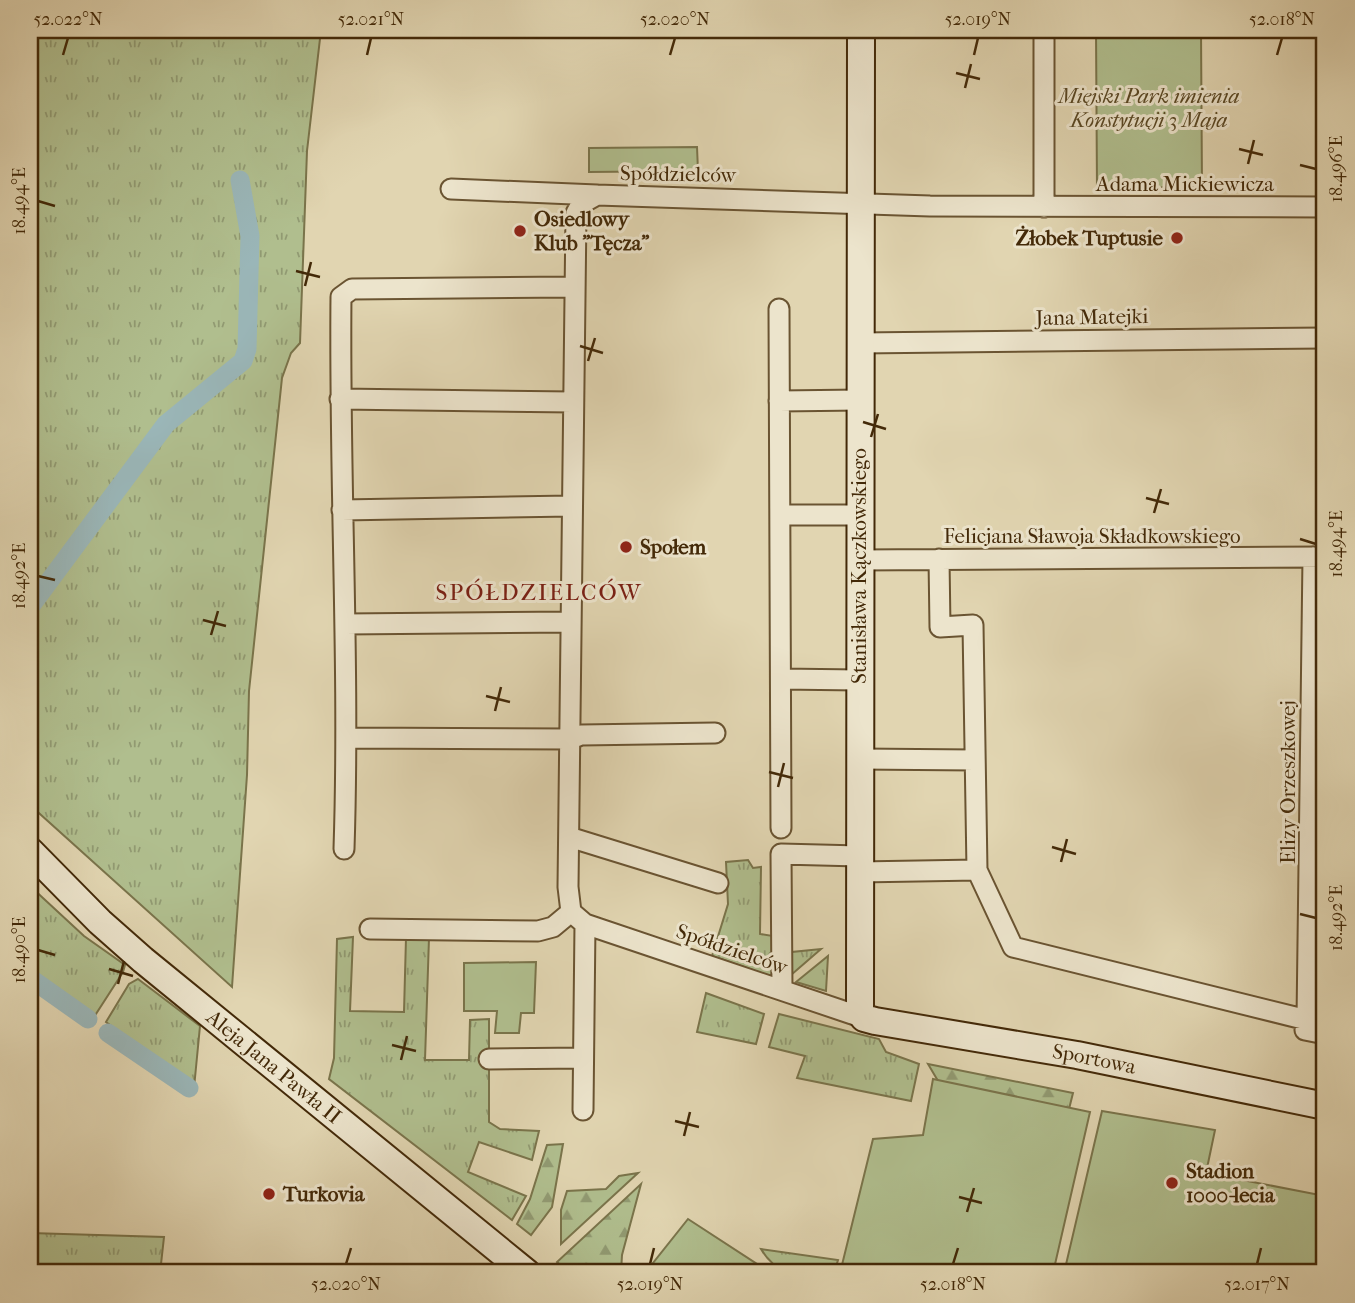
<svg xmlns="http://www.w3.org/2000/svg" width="1355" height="1303" font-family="'IM FELL French Canon',serif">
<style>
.grass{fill:url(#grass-tufts);stroke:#7a744b;stroke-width:2}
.forest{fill:url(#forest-firs);stroke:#7a744b;stroke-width:2}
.park{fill:#b0be8e;stroke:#7a744b;stroke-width:2}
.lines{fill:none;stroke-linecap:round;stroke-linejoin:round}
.canal{stroke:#9ab6b8;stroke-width:19}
.street-casing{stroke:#6a5432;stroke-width:23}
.secondary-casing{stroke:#432908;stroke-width:30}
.street{stroke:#ece4cc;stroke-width:19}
.secondary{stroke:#ece4cc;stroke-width:26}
.ticks{fill:none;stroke:#432908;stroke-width:2.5}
.poi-dot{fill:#8f2418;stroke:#ece4cc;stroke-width:2.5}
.labels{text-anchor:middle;stroke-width:6;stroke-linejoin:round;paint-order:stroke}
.park-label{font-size:21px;font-style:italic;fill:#594723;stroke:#ece4cc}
.street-label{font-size:21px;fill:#432908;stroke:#ece4cc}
.poi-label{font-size:21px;font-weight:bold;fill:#432908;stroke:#ece4cc;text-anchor:start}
.neighbourhood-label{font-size:23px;letter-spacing:2px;fill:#7a1f14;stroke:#ece4cc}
.neatline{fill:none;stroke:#432908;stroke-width:2.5}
.ticks-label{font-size:18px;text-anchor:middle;fill:#432908}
</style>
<defs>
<pattern id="grass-tufts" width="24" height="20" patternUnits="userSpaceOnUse" patternTransform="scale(1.75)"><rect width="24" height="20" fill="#b0be8e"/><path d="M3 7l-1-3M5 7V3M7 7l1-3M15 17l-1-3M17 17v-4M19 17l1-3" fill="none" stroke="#919a72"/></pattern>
<pattern id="forest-firs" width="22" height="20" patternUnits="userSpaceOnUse" patternTransform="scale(1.75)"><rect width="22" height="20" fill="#b0be8e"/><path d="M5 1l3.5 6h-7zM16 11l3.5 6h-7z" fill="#919a72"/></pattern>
</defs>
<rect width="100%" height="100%" fill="#e1d5b1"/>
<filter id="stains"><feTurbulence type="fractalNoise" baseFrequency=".00286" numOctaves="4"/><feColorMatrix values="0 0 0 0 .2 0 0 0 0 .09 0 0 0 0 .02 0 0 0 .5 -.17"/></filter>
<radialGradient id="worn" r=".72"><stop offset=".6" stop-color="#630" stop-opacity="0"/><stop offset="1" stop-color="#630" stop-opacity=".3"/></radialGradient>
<path class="grass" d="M30,30H321L307,151L300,343L291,353L282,378L249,691L247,775L232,987L30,805Z
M748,860L753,868L761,867L760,934L773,936V977L712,956L728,904L726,862Z
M30,886L84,936L125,965L123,972L94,1017L30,974Z
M353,937L350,1011L404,1012L406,938H429L425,1060H469L470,1020L489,1019V1122L500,1129L539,1131L532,1160L479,1142L468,1172L526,1196L512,1220L329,1079L334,1058L337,939Z
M821,949L791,975L792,952Z
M828,956L826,991L796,982Z
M138,979L200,1026L194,1088L106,1022L129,984Z
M706,993L764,1014L756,1044L697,1032Z
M779,1014L879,1039L886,1052L919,1064L911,1101L797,1078L805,1056L769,1047Z
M30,1233L164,1237L160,1273H30Z
M761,1249L838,1260L834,1273C803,1273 779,1280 761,1249Z"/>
<path class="forest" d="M928,1064L1073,1093L1068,1113L944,1091Z
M563,1144L552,1207L531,1235L517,1224L530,1199L547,1145Z
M638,1173L561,1244V1210L567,1191L606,1189L619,1176Z
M641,1184L622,1255L621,1273C599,1273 572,1279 557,1262Z"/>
<path class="park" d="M1096,30H1201L1202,187L1097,188Z
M697,147L698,171L589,172V148Z
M536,962L534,1013H521L519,1033H495L497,1011H464V963Z
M933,1079L1090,1112L1053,1273H840L873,1139L923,1135Z
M1102,1111L1215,1130L1206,1173L1325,1196V1273H1064Z
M688,1219L771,1273H645Z"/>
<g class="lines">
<path class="canal" d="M30,607L166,424L243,361L247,349L250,236L240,180
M30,978L88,1019
M108,1033L189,1088"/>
<defs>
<path id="street" d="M1044,37V207
M451,189L597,195
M779,309L781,828
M860,343L1325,338
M340,399L572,402
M779,401L860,400
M342,510L571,506
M780,515H860
M939,559L940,627L973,625L977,870
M859,560L1324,557
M345,624L571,622
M781,679L859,680
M347,738L571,739L581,735L715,733
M859,759L975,760
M569,837L718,883
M344,849C350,665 339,481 341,297L352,289L573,287
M859,872L977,870L1013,947L1307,1020L1313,557
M370,929L538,931L553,927L571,912
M782,990L781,854L859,856
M864,1018L585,924L571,912L568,887L576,213L581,204L597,195L930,206L1325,207
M1307,1020L1305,1030L1325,1034
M489,1059L583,1058
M583,1110L585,924"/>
<g id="secondary">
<path id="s1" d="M861,30L860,1012L864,1018L875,1021L1077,1055L1325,1106"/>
<path id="s2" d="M30,851L100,922L143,960L527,1273"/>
</g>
</defs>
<use href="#street" class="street-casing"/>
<use href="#secondary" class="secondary-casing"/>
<use href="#street" class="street"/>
<use href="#secondary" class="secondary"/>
</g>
<path class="ticks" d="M63,55L68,38M367,55L371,38M670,55L675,38M974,55L978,38M1277,55L1282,38M956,73L980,79M965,88L971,64M1239,149L1263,155M1248,164L1254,140M1300,165L1316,169M38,201L55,206M296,271L320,277M305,286L311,262M580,346L603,353M588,361L595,338M863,422L886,429M871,437L878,414M1146,498L1169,504M1154,513L1161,489M1300,539L1316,544M38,576L55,580M203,620L226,626M211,635L218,611M486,696L510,702M495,711L501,687M769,772L793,778M778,787L784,763M1052,847L1076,854M1061,862L1067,839M1300,914L1316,918M38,950L55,955M109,969L133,976M118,984L124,961M392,1045L416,1051M401,1060L407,1036M675,1121L699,1127M684,1136L690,1112M959,1197L982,1203M967,1212L974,1188M346,1264L351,1248M650,1264L654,1248M953,1264L958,1248M1257,1264L1261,1248"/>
<g class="poi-dot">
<circle cx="520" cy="231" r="7"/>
<circle cx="1177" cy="238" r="7"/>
<circle cx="626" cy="547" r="7"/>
<circle cx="1172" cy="1183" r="7"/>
<circle cx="269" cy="1194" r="7"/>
</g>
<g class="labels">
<g class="park-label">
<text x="1149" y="103">Miejski Park imienia<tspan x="1149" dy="24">Konstytucji 3 Maja</tspan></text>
</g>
<g class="street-label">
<text transform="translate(678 174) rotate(1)" y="7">Spółdzielców</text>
<text x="1185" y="191">Adama Mickiewicza</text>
<text transform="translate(1092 317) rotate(-1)" y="7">Jana Matejki</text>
<text x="1092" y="543">Felicjana Sławoja Składkowskiego</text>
<text transform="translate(859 566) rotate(-90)" y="7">Stanisława Kączkowskiego</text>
<text transform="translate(1288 782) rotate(-90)" y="7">Elizy Orzeszkowej</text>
<text transform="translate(732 949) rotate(19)" y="7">Spółdzielców</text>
<text dy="7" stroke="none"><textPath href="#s1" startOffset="1223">Sportowa</textPath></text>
<text dy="7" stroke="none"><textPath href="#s2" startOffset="326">Aleja Jana Pawła II</textPath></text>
</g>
<g class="poi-label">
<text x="534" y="226">Osiedlowy<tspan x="534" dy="24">Klub "Tęcza"</tspan></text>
<text x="1163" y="245" text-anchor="end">Żłobek Tuptusie</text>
<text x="640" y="554">Społem</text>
<text x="1186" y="1178">Stadion<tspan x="1186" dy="24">1000-lecia</tspan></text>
<text x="283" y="1201">Turkovia</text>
</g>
<g class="neighbourhood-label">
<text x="539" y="600">SPÓŁDZIELCÓW</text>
</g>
</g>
<rect width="1355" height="1303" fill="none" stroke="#e1d5b1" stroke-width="77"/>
<rect x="38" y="38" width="1278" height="1226" class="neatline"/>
<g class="ticks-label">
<text x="68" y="25">52.022°N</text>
<text x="371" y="25">52.021°N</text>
<text x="675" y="25">52.020°N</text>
<text x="978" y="25">52.019°N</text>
<text x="1282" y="25">52.018°N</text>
<text transform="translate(1336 169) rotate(-90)" y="6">18.496°E</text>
<text transform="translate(19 201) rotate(-90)" y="6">18.494°E</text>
<text transform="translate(1336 544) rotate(-90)" y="6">18.494°E</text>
<text transform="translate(19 576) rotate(-90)" y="6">18.492°E</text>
<text transform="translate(1336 918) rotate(-90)" y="6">18.492°E</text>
<text transform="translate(19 950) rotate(-90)" y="6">18.490°E</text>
<text x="346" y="1290">52.020°N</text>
<text x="650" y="1290">52.019°N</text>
<text x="953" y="1290">52.018°N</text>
<text x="1257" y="1290">52.017°N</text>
</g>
<rect width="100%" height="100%" filter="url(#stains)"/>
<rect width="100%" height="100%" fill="url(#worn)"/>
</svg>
